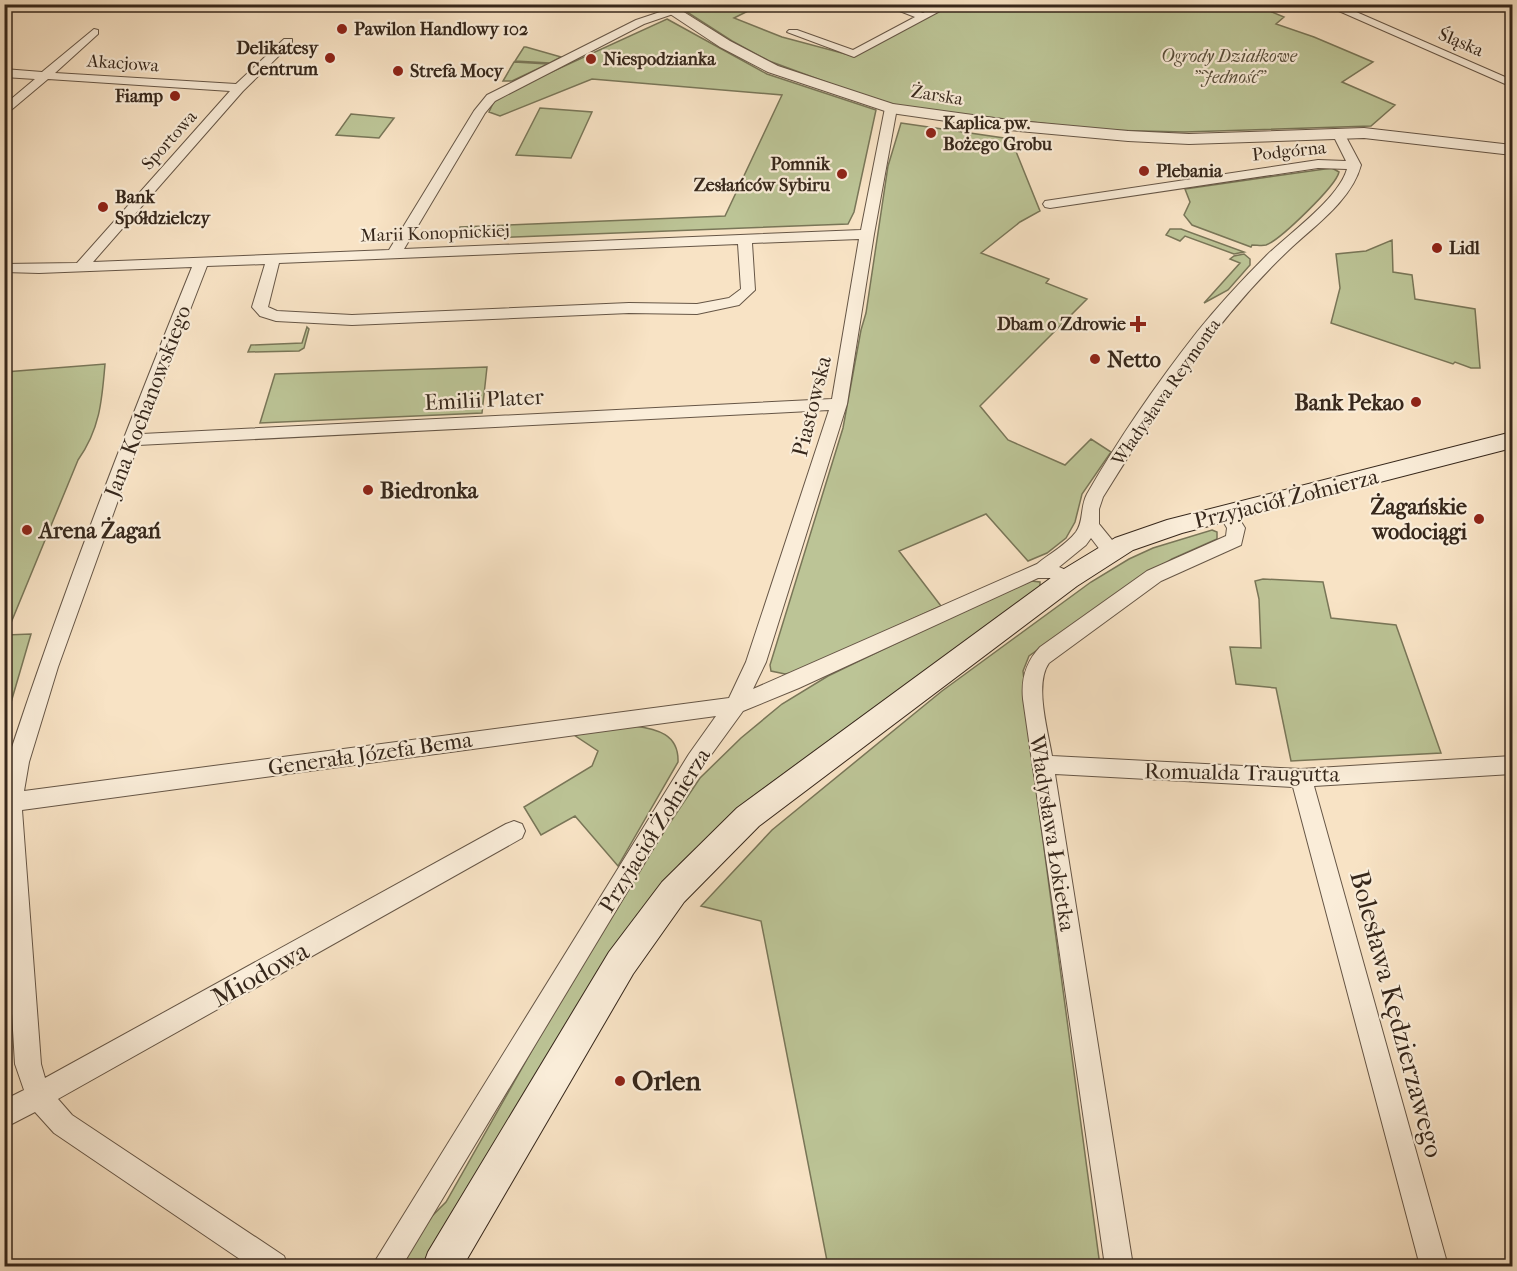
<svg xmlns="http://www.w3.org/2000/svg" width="1517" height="1271" font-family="'IM FELL French Canon',serif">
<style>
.green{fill:#bcc496;stroke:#797658;stroke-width:1.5}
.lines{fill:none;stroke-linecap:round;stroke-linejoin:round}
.minor-casing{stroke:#665646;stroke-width:2}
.tertiary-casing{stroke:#665646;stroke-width:2}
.secondary-casing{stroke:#36271b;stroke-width:2}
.minor{fill:#faedd9;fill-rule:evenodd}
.tertiary{fill:#faedd9;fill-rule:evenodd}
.secondary{fill:#faedd9;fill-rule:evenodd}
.poi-dot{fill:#8f2418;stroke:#faedd9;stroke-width:2}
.labels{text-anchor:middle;stroke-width:4.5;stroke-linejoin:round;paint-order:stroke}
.far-poi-label{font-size:18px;font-weight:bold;fill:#36271b;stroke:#faedd9;text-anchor:start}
.far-street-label{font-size:18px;fill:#36271b;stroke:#faedd9}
.far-park-label{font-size:18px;font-style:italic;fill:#584e3a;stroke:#faedd9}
.poi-label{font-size:22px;font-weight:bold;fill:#36271b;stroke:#faedd9;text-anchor:start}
.street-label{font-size:22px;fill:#36271b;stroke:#faedd9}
.near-street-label{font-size:27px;fill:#36271b;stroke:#faedd9}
.near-poi-label{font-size:27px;font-weight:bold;fill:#36271b;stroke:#faedd9;text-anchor:start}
</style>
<rect width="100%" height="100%" fill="#f8e3c5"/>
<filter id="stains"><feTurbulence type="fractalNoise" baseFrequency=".00333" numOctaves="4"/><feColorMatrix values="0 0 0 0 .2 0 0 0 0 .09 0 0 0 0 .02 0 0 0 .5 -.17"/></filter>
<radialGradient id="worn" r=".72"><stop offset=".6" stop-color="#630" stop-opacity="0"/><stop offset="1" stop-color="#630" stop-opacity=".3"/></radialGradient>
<path class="green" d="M1170,4C1184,7 1201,12 1214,5H1255L1284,17L1276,24L1314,37L1373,62L1342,82L1395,105L1371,126L1184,132L1102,130L906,108L856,93L769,61L732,41L676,5H760L734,18L782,37L853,56L949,5Z
M667,19L767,74L876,110L854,212L848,224L460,239V227L725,216L782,95L592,79L500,116L489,112L494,101L525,84Z
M524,47H526L561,57L550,63L515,61Z
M514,62L548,64L512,81H503Z
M540,108L592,112L571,158L516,155Z
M351,114L394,118L379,138L336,135Z
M901,123L1011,139L1040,211L1020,222L981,253L1049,279L1046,283L1087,299L980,406L1008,440L1065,465L1091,439L1111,452L1082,494L1075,522L1066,538L1047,553L1028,561L986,514L899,551L941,606L796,672L785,674L771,671L770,665L843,428L861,330L866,313L888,166Z
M1332,168L1339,172C1336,186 1280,240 1266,245C1262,246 1257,245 1252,245L1251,247L1192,225L1184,215L1190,202L1185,189Z
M1170,229H1181L1244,252L1234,254L1185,236L1180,241L1166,235Z
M1392,240L1393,272L1412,275L1415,299L1475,309L1480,368H1471L1455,362L1453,364L1331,323L1340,288L1336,254L1366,251Z
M1244,254L1250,259V265L1228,290L1204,303L1240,263L1230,259L1234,256Z
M307,327L309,329L304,348L299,351L248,352L251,345L302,343Z
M105,364C102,400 100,429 78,460L6,635L31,634L5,723V372Z
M487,367L482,413L260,423L275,374Z
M1212,530L1217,532V539L1172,559L1107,601L1029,656L1023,671L1039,811L1100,1266H828L761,921L701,906L772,830L942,691L1091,582L1129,559L1153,548Z
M1263,579L1323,582L1331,618L1396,625L1441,753L1291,761L1276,688L1236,684L1230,647L1261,648L1259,599L1255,581Z
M1031,581L1040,582V587L748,800L680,864L525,1100L423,1266H397L422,1226L446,1202L547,1024L657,842L700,778L741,738L782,704L828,676L944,620Z
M634,726C657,729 679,734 678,762L618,866L575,816L541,835L524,807L592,766L598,751L571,733Z"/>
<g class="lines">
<defs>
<path id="minor" d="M882,4H899L923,13L939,4H953L854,57L787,32L789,30H797L853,50L915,17Z
M1200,4H1211L1204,9L1200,8Z
M1323,4H1338L1512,80V87Z
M672,8L676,9V13L644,24L495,101L485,113L404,249L861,230L885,108L891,104L895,105L897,108L874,234L847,404L766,662L753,689L1037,564C1049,554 1066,545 1076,532C1084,521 1080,507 1087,494C1119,438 1157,383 1197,332C1218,306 1243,279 1267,255C1290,233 1339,198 1347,169L1318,168L1050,208L1045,207L1043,204L1045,201L1318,160L1346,161L1332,133L1338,129L1344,133L1361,165C1352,199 1317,224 1292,247C1215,319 1158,409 1103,497L1099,509V524L1121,551L1118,556C1105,560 1099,548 1091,538L1086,545L1059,567L1075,574L1077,579L1075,584L1068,586L1050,578H1038L799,688L743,711L703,766L402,1266H372L689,754L716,716L22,810L41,1064L45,1078L506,824L514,821L522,824L525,831L522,838L58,1099L72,1115L284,1256L288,1266H250L54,1133L35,1112L4,1128V1100L24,1090L15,1064L4,878V778L7,762C62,594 126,430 192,267L39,273L4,272V264L77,263L230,91L48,79L4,116V105L35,79L4,77V69L42,72L94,29L98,30V34L55,73L236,84L284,39H292V43L243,91L93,262L389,250L474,111L487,95L636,20ZM859,239L832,399L142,434L207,266L265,264L252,307L260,316L276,321L352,325L629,313L697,314L739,305L755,290L752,243ZM738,244L741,289L729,298L697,304L629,303L352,315L277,311L268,307L279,263ZM829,410L746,662L729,698L24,791L29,762L58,667L138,445Z
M1227,507L1233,509L1245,528L1241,545L1161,581L1049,663C1034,684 1048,731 1052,756L1301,769L1512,756V774L1314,786L1448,1266H1420L1293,787L1055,774L1133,1266H1105L1023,699C1021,678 1026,662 1040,647L1147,571L1226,536L1227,528L1218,513L1221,509Z"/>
<path id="tertiary" d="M655,4H671L730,41L778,66L893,104L1009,120L1128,131L1189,134L1364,128L1512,145V155L1364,138L1189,144L1128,141L1009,130L891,113L768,72L720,47Z"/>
<path id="secondary" d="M1512,432V448L1182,533L1133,550L1077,586L759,826L684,902L633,974L463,1266H423L428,1252L609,952L662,882L737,808L1059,572L1115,538L1167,520Z"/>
</defs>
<use href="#minor" class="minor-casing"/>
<use href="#tertiary" class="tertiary-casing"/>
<use href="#secondary" class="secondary-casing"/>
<use href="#minor" class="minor"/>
<use href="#tertiary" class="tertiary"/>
<use href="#secondary" class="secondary"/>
</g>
<g class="poi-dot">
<circle cx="342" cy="29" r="6"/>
<circle cx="330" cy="58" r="6"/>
<circle cx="591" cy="59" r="6"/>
<circle cx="398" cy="71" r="6"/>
<circle cx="175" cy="96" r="6"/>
<circle cx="931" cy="133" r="6"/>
<circle cx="1144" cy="171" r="6"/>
<circle cx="842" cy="174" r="6"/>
<circle cx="103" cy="207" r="6"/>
<circle cx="1437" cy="248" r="6"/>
<path d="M1135 315h6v6h6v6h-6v6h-6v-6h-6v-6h6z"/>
<circle cx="1095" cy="359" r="6"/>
<circle cx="1416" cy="402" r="6"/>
<circle cx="368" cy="490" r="6"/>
<circle cx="1479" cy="519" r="6"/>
<circle cx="27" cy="530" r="6"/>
<circle cx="620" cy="1081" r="6"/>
</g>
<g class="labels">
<g class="far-poi-label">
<text x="354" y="35">Pawilon Handlowy 102</text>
<text x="318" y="54" text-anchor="end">Delikatesy<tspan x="318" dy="21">Centrum</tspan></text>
<text x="603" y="65">Niespodzianka</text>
<text x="410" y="77">Strefa Mocy</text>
<text x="163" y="102" text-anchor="end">Fiamp</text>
<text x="943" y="129">Kaplica pw.<tspan x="943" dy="21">Bożego Grobu</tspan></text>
<text x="830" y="170" text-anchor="end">Pomnik<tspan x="830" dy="21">Zesłańców Sybiru</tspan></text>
<text x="1156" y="177">Plebania</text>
<text x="115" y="203">Bank<tspan x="115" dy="21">Spółdzielczy</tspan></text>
<text x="1449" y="254">Lidl</text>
<text x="1126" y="330" text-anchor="end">Dbam o Zdrowie</text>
</g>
<g class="far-street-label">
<text transform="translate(1461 42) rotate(23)" y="6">Śląska</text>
<text transform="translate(123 63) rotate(4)" y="6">Akacjowa</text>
<text transform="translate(937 95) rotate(9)" y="6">Żarska</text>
<text transform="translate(169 140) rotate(-48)" y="6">Sportowa</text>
<text transform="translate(1289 151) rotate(-6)" y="6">Podgórna</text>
<text transform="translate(435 233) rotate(-2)" y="6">Marii Konopnickiej</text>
<text transform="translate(1166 392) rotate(-55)" y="6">Władysława Reymonta</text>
</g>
<g class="far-park-label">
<text x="1229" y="62">Ogrody Działkowe<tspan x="1229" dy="21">"Jedność"</tspan></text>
</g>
<g class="poi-label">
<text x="1107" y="367">Netto</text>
<text x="1404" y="410" text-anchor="end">Bank Pekao</text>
<text x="380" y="498">Biedronka</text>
<text x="1467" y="514" text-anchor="end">Żagańskie<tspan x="1467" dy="25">wodociągi</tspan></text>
<text x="39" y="538">Arena Żagań</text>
</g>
<g class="street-label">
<text transform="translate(484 399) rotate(-3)" y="8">Emilii Plater</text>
<text transform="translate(147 401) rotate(-69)" y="8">Jana Kochanowskiego</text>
<text transform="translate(811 406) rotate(-76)" y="8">Piastowska</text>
<text transform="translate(1286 498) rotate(-14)" y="8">Przyjaciół Żołnierza</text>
<text transform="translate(370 753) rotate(-8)" y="8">Generała Józefa Bema</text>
<text transform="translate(1242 772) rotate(1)" y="8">Romualda Traugutta</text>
<text transform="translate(654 830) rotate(-58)" y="8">Przyjaciół Żołnierza</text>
<text transform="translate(1053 833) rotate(81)" y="8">Władysława Łokietka</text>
</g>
<g class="near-street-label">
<text transform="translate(260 974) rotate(-29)" y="9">Miodowa</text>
<text transform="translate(1397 1014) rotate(75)" y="9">Bolesława Kędzierzawego</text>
</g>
<g class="near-poi-label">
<text x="632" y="1090">Orlen</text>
</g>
</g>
<rect width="1517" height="1271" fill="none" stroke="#f8e3c5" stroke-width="24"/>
<rect x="6" y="6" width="1505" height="1259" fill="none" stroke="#36271b" stroke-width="3"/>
<rect x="12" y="12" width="1493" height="1247" fill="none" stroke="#36271b" stroke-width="1.5"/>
<rect width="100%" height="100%" filter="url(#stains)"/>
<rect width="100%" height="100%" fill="url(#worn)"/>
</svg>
